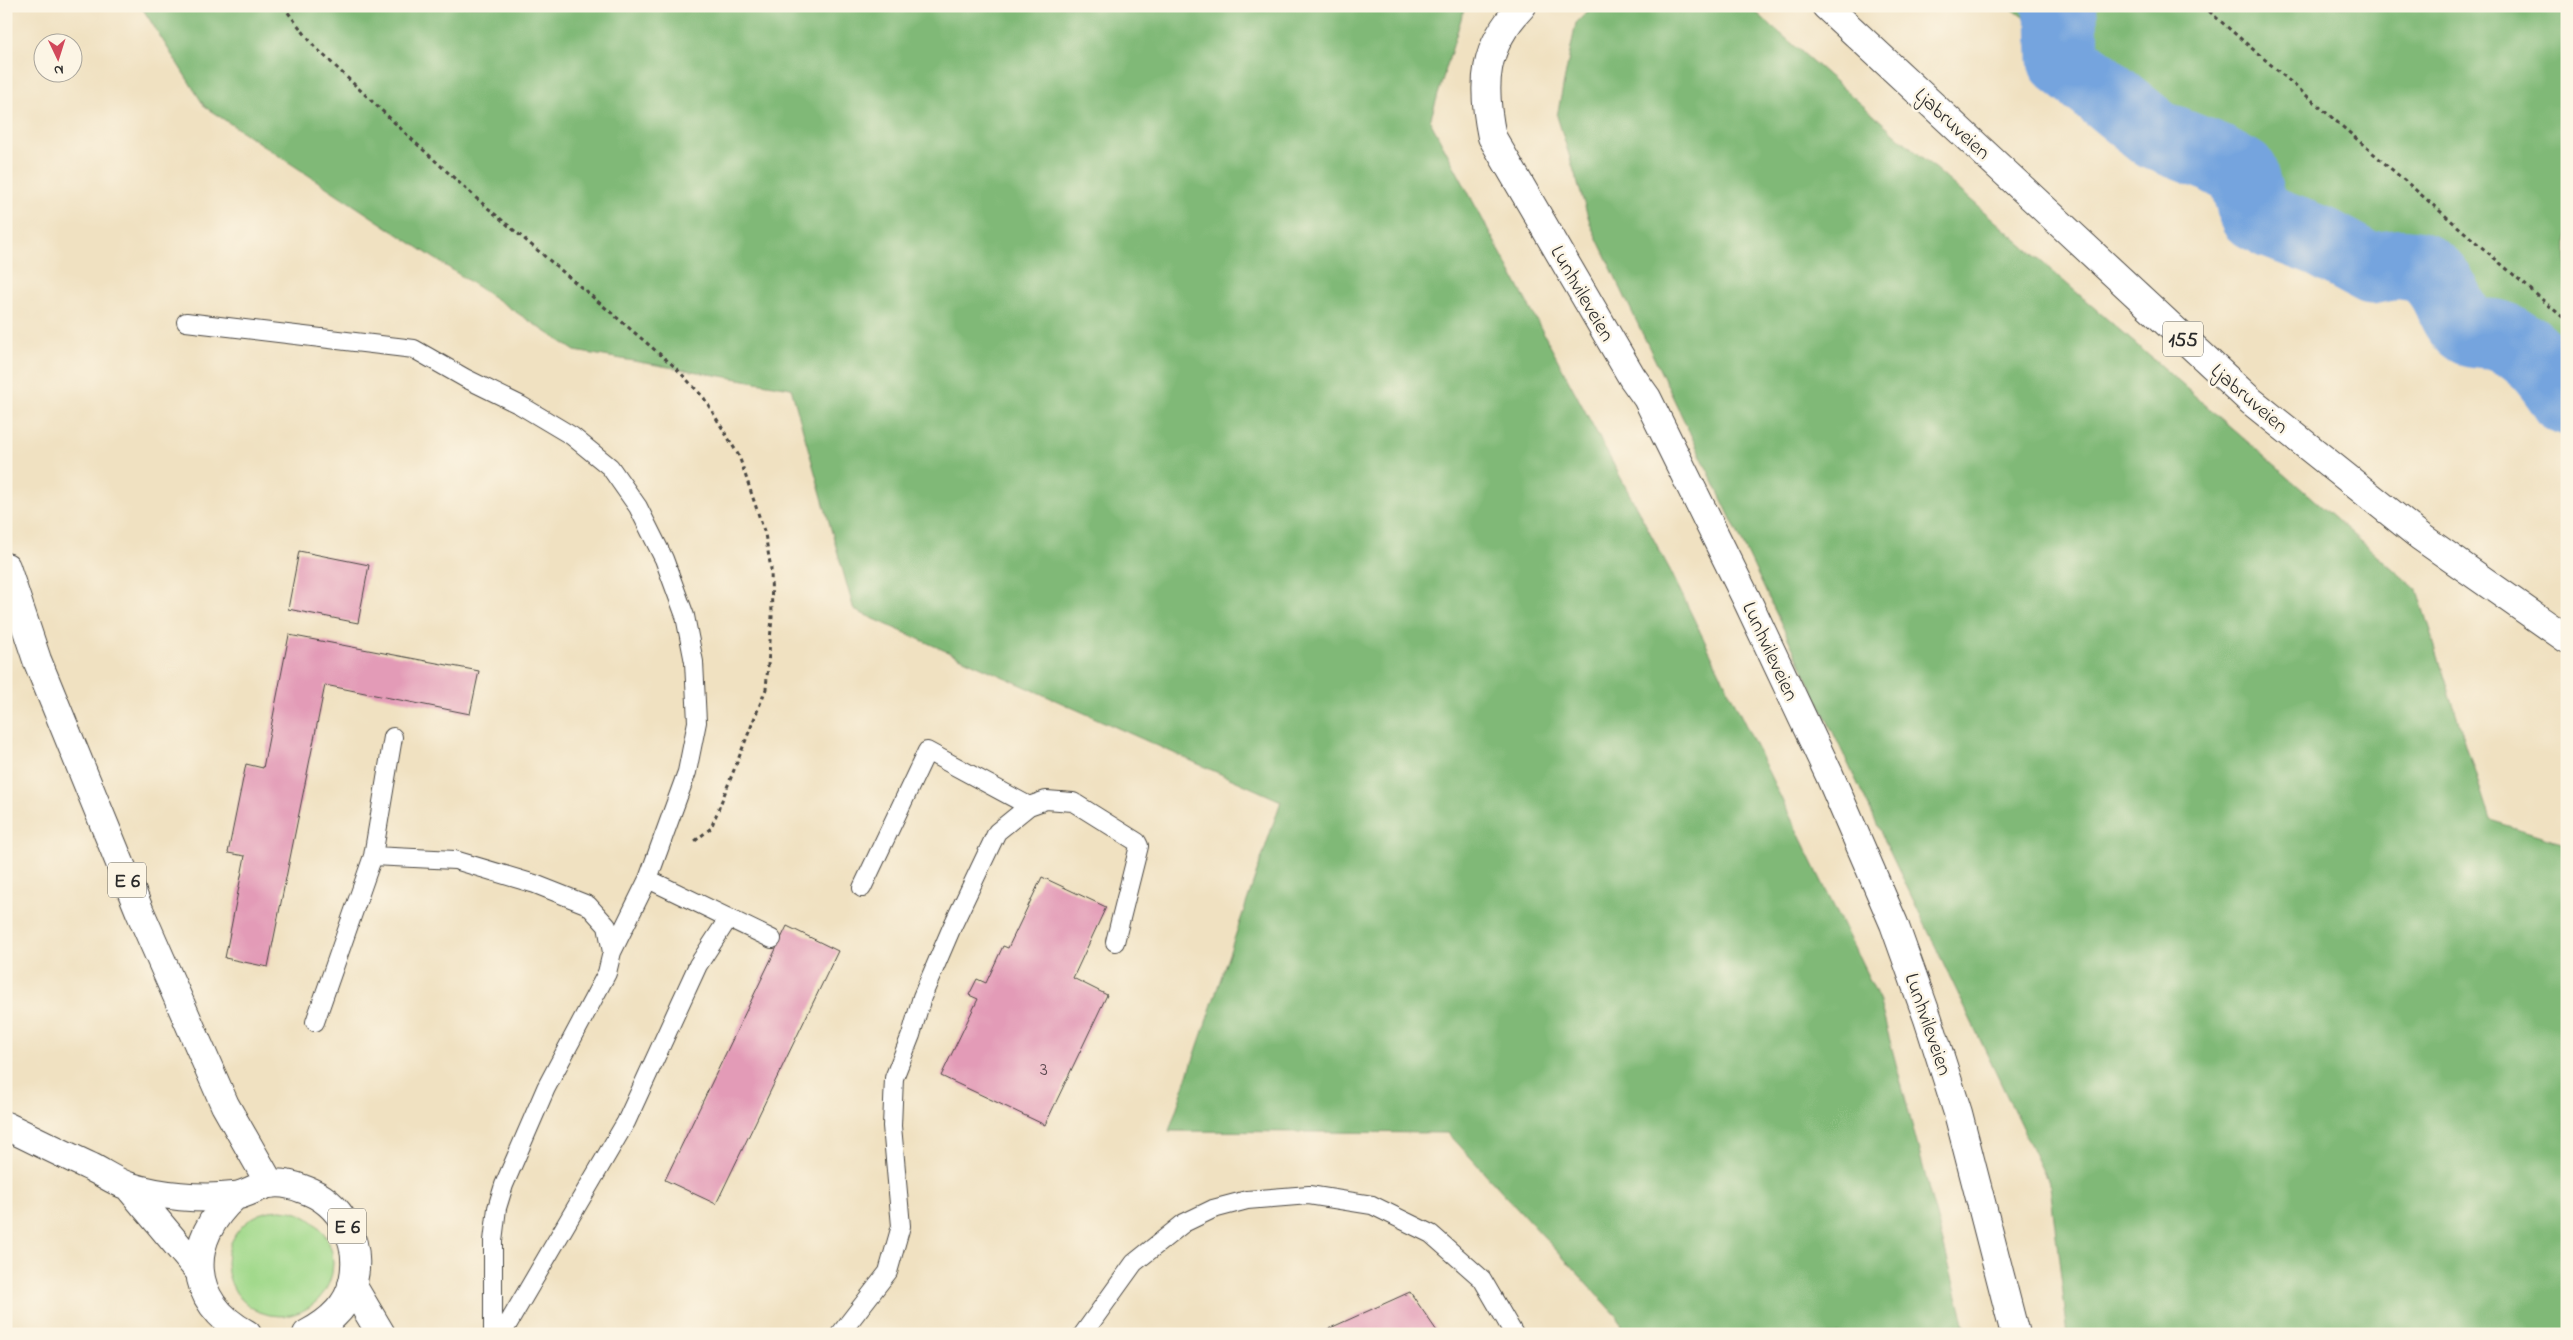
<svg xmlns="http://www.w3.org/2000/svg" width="2573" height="1340" font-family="'Indie Flower',sans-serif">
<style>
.green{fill:#a1d98b;stroke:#66825b}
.forest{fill:#80b977;stroke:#567251}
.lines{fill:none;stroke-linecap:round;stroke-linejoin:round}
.river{stroke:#75a4de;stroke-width:71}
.building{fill:#e39bb7}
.lane-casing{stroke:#494642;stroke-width:20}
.street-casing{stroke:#494642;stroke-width:30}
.secondary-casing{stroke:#494642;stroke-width:30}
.primary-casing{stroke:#494642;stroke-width:30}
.highway-casing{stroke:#494642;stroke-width:30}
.path{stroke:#494642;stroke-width:3;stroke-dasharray:4 4;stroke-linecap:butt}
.lane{stroke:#fff;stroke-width:18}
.street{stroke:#fff;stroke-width:28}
.secondary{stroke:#fff;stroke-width:28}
.primary{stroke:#fff;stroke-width:28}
.highway{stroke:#fff;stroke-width:28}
.labels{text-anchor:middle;stroke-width:5;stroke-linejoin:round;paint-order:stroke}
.number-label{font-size:19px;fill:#59474e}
.shield{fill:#fcf5e5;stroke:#6a6863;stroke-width:1}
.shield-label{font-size:20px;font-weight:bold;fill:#2b2b2b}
.street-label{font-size:21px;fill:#2b2b2b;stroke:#fcf5e5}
</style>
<rect width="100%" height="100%" fill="#fcf5e5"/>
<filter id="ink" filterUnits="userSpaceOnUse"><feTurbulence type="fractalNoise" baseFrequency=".02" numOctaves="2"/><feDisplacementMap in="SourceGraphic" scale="10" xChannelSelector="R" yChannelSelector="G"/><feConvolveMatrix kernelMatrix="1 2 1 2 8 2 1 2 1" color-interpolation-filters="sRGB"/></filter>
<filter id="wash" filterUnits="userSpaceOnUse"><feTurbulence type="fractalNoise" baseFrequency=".0096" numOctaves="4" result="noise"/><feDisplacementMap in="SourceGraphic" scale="20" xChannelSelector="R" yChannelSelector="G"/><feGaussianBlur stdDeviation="1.12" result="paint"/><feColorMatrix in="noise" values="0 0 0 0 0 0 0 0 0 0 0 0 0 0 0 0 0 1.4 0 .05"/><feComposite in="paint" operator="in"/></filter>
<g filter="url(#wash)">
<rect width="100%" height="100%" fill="#f0e1c1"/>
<path class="green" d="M227 1263a53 53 0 1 1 106 0a53 53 0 1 1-106 0Z"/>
<path class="forest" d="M141,6H1465L1430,121L1670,570L1879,999L1967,1334H1623L1618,1317L1448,1133L1169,1131L1281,801L854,610L791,388L575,351L205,107Z
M1593,6H1749L2417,590L2490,820L2567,844V1334H2068L2050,1186L1591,226L1557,116L1576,23Z
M2008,6H2567V414Z"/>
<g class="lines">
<path class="river" d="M2057,6L2062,13L2063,60L2156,135L2215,158L2242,173L2254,214L2271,223L2321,242L2371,269C2410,260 2430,262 2448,300C2453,311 2457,322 2467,329C2474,335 2487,333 2496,335C2528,344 2550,374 2567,401"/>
</g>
<g id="blocks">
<path class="building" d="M299,551L369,565L358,623L288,609Z
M289,635L479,671L470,714L325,685L268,967L225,958L245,856L228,853L246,764L263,768Z
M1042,877L1106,907L1073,978L1107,995L1045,1125L941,1076L978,999L969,995L977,979L986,983L1003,946L1008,948Z
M787,926L838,951L716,1204L665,1180Z
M1410,1292L1439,1334H1317Z"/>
</g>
</g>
<g filter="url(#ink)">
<use href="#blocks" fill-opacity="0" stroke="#494642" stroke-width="1"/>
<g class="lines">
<defs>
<path id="lane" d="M186,322L414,349L465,378L520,405L572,436L610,467L638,507L664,559L685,616L694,662L697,722L687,772L648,879L612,952
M393,737L373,856L455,860L535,884L588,905L607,926L612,952L607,973L546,1088L504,1185L497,1208L493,1241V1334
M648,879L772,939
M862,888L927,751L1029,806
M315,1022L373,856
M502,1334L626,1122L698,965L728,919
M840,1334L888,1272L901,1226L892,1126L894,1078L911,1035L922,997L952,927L997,832L1029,806L1046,800L1073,802L1137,842L1139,846L1115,942
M1083,1334L1134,1263L1184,1223L1213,1209L1247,1200L1309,1195L1372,1205L1431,1234L1482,1279L1514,1334"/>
<path id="street" d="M1522,6C1483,47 1481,84 1492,137L1632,377L1647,398L1746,598L1829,774L1894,924L1928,1019L1958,1113L2015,1334"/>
<path id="secondary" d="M352,1285L381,1334"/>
<path id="primary" d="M1826,6L2251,401L2421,537L2567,639"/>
<path id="highway" d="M6,567L37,660L140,912L225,1105L270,1184
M6,1126C35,1140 63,1154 91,1167C103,1173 116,1182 128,1186C159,1196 201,1200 234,1196C246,1195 257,1186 269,1184C280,1182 293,1185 303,1189C342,1202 362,1242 353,1282C348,1307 328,1323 307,1334
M128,1186L200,1272
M235,1196C185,1240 187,1302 247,1334"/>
</defs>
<use href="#lane" class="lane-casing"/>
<use href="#street" class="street-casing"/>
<use href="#secondary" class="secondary-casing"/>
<use href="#primary" class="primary-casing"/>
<use href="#highway" class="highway-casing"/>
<path class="path" d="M283,6L314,46L419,146L476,198L675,367L704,398L739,456L765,534L771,569L772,617L766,689L711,828L695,841
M2203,6L2567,321"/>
<use href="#lane" class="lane"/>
<use href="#street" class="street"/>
<use href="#secondary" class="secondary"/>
<use href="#primary" class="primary"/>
<use href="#highway" class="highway"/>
</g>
</g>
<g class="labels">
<g class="number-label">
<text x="1044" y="1075">3</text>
</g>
<g class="shield">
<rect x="2163" y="321.5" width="40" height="35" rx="4"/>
<rect x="108" y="862.5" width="38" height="35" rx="4"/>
<rect x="328" y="1208.5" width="38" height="35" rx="4"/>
</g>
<g class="shield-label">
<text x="2183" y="346">155</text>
<text x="127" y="887">E 6</text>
<text x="347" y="1233">E 6</text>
</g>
<g class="street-label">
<text transform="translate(1953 123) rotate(43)" y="7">Ljabruveien</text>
<text transform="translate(1583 293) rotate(60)" y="7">Lunhvileveien</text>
<text transform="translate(2250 398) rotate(41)" y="7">Ljabruveien</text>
<text transform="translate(1771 651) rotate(65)" y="7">Lunhvileveien</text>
<text transform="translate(1929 1024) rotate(71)" y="7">Lunhvileveien</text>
</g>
</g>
<rect width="2573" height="1340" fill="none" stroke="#fcf5e5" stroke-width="25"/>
<g transform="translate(58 58) rotate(176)"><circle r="24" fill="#fcf5e5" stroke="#a8a49b"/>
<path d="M0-4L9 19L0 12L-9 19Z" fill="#d1495b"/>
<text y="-8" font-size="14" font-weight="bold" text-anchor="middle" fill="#2b2b2b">N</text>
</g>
</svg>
